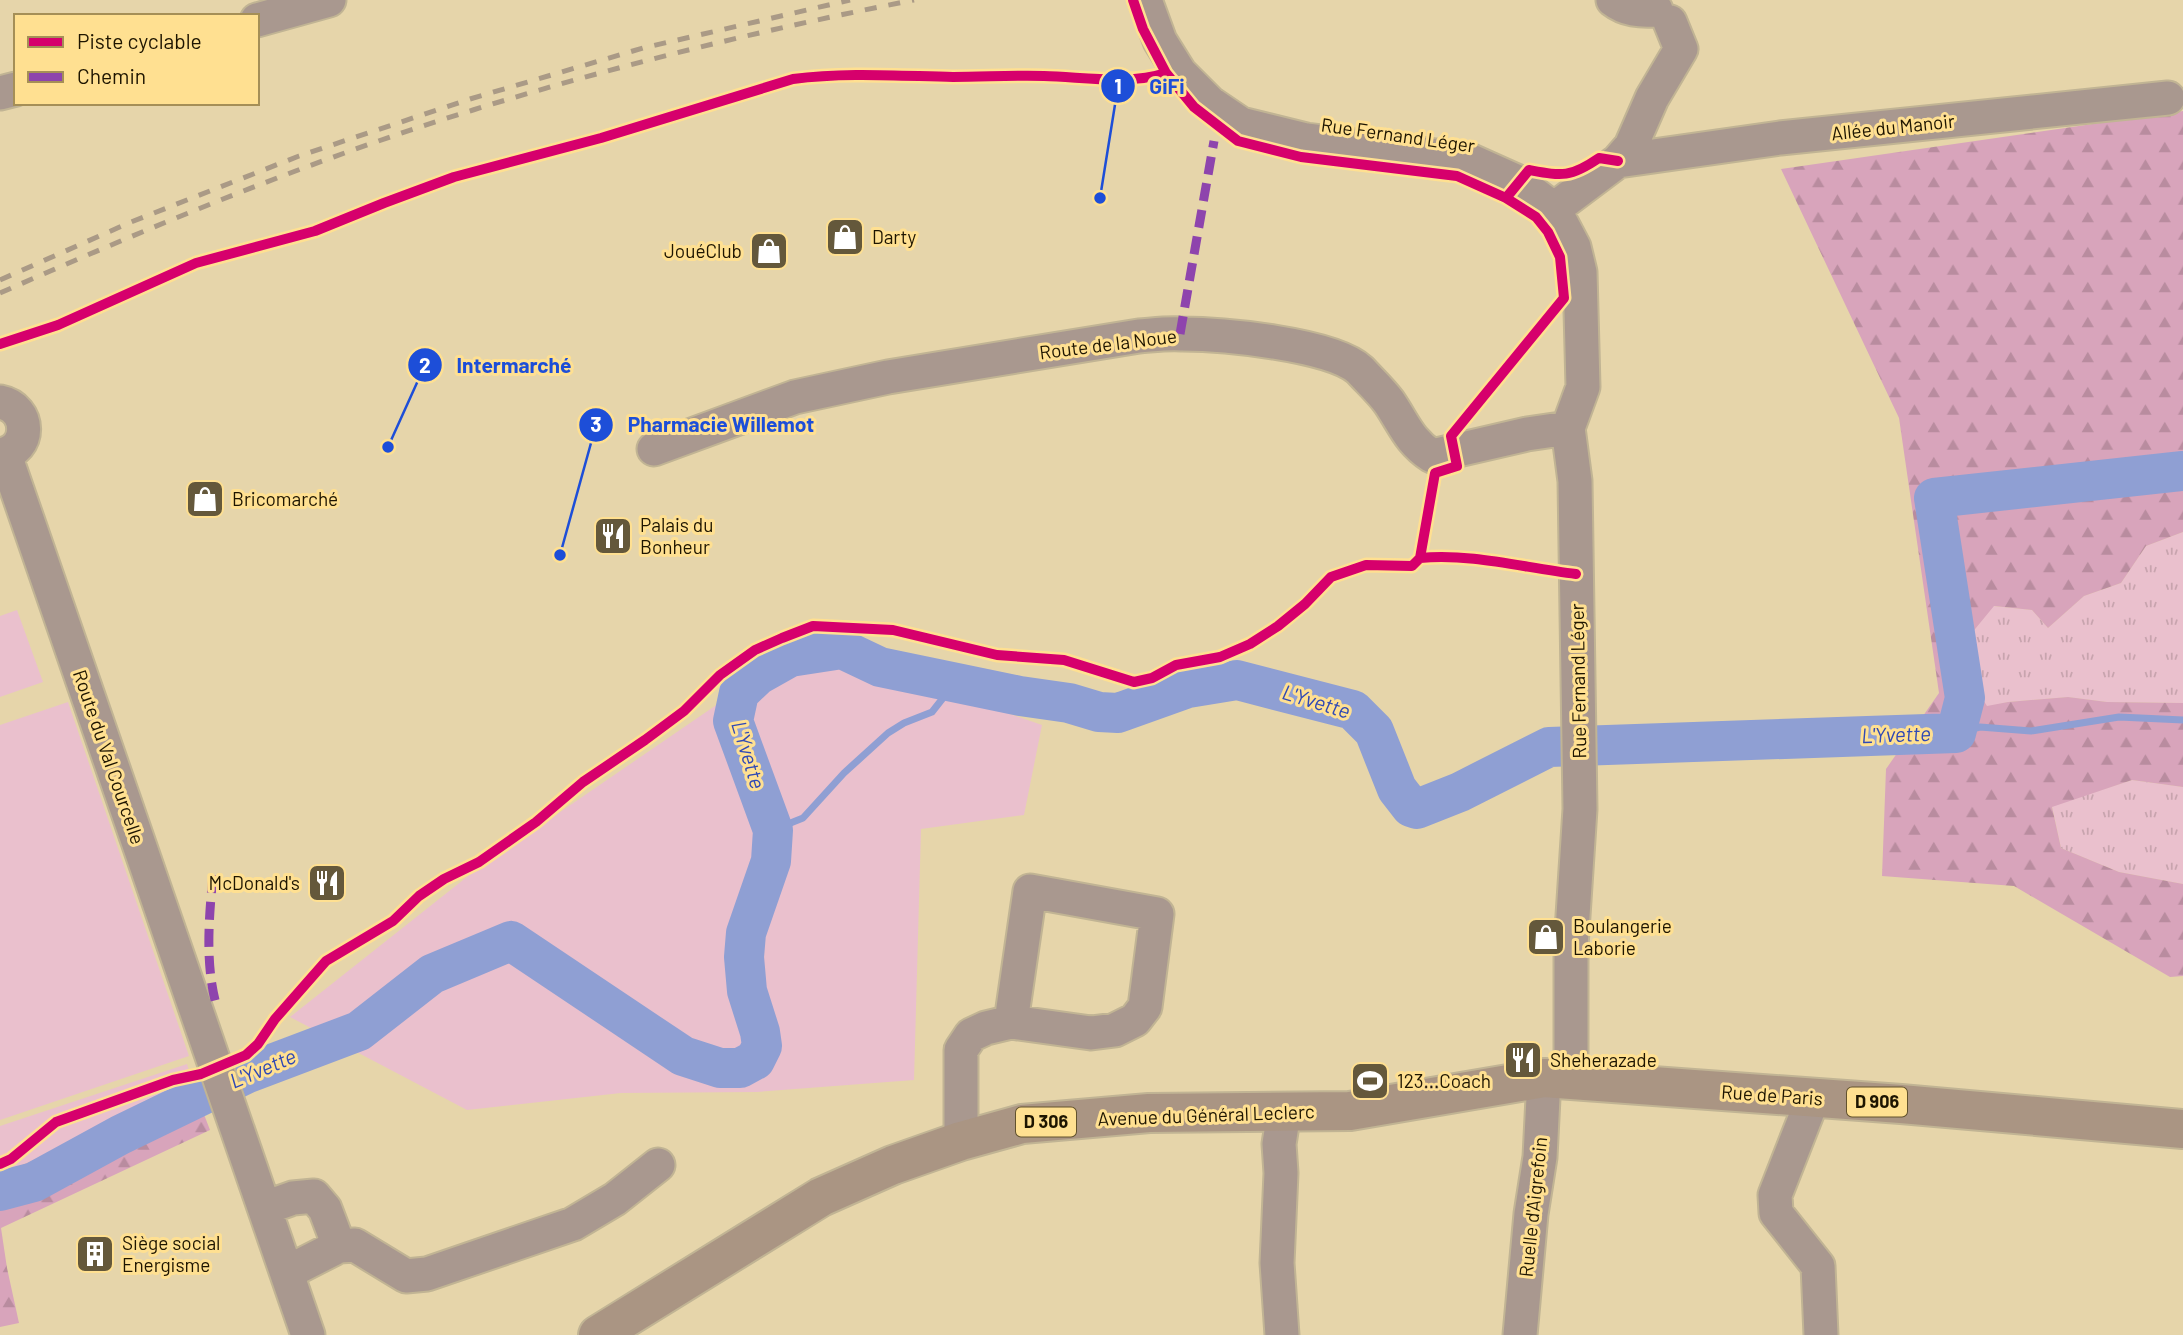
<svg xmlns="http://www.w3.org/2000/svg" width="2183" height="1335" font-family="Barlow,sans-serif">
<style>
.grass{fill:url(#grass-tufts)}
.forest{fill:url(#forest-firs)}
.park{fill:#eac0cd}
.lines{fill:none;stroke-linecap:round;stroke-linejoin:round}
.stream{stroke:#8f9fd3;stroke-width:7}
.river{stroke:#8f9fd3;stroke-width:40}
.minor-casing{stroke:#c1b494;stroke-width:37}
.major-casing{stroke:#c1b494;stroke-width:42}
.minor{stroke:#a9988f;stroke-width:33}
.major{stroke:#aa9583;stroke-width:38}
.rail{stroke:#aa9a86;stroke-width:5;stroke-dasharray:12 12;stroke-linecap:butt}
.quiet{stroke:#8e44ad;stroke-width:9;stroke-dasharray:18 9;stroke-linecap:butt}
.cycleway-casing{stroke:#ffe091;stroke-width:15}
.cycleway{stroke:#d6006c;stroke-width:10}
.labels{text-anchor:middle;stroke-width:6;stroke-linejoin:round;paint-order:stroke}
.shield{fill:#ffe091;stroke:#62522c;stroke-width:2}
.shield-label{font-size:18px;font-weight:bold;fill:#1e1500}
.street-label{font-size:19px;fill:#1e1500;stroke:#ffe091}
.poi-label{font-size:19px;fill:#1e1500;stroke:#ffe091;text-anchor:start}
.water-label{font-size:21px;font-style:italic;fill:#3049b5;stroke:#ffe091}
.leader{fill:none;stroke:#1d4ed8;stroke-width:2.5}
.callout-dot{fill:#1d4ed8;stroke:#ffe091;stroke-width:2.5}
.mark-label{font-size:21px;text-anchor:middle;font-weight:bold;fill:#fff}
.callout-label{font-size:21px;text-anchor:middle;font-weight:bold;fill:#1d4ed8;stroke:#ffe091;stroke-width:6;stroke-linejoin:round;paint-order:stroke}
</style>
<defs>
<pattern id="grass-tufts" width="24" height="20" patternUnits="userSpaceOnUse" patternTransform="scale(1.75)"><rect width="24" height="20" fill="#eac0cd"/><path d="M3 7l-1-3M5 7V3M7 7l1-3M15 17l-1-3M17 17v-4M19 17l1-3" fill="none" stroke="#c8a4ae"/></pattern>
<pattern id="forest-firs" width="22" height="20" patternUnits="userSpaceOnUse" patternTransform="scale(1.75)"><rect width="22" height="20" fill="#d8a4bb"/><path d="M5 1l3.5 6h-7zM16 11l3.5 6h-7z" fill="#b98c9f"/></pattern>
</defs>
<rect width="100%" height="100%" fill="#e6d5aa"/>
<path class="grass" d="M2183,532V703L2107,702L2068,697L2008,702L1987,707L1976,689L1971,634L1993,606L2032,610L2048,628L2084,596L2121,583L2146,546Z
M2132,780L2183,787V884L2119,872L2061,848L2052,806Z"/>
<path class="forest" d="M2183,111V532L2146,546L2121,583L2084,596L2048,628L2032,610L1994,606L1971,634L1976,689L1987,706L2008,702L2068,697L2107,702L2183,703V787L2132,780L2052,807L2061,848L2119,872L2183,884V976L2170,977L2014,886L1882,876L1886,769L1939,693L1899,418L1781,169Z
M195,1091L210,1130L1,1228L7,1268L19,1323L0,1327V1173L10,1170Z"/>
<path class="park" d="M17,610L43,682L0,697V616Z
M854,660L1042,725L1024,815L921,829L914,1080L757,1092L621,1093L467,1110L290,1017L477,869L747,684Z
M68,702L189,1056L0,1120V725Z
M187,1064L195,1091L10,1170L0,1173V1126Z"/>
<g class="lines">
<path class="stream" d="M1956,733L1980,727L2031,731L2119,717L2183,720
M773,830L803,818L844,773L888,733L904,723L932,712L943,698L949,682"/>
<path class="river" d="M0,1191L34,1182L120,1135L248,1073L359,1031L432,974L511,941L683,1056L720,1068H740L755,1060L762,1046L760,1032L747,991L744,957L746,933L771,861L773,830L733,721L739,693L758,675L790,657L842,649L880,667L1020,696L1069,703L1099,712L1118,713L1188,688L1237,680L1353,710L1374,731L1397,789L1411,807L1417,809L1460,792L1549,747L1956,733L1965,698L1934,498L2183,471"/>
<defs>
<path id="minor" d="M1145,0L1160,41L1180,73L1210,103L1241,124L1306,140L1469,160L1518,182L1554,209L1574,247L1580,272L1583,387L1568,428L1575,481L1580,809L1571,946V1079
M1613,0C1626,10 1640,11 1656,10
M257,20L329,0
M0,93L16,89
M1618,161L1780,138L2168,98
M1554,209L1618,161L1631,146L1652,98L1681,49L1670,22
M0,402C31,408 32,450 0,455
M654,449L795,397L888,377L1139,336C1153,335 1167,333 1182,334C1221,334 1332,344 1360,370C1369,380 1381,391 1389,402C1404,424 1409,441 1432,456L1527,434L1568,428
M5,455L308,1335
M1813,1098L1775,1195L1776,1213L1818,1266L1821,1335
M961,1141V1050L971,1035L986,1028L1011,1022L1091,1033L1115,1030L1135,1020L1145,1007L1157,914L1030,891L1011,1022
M265,1208L293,1198L314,1196L325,1209L339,1246
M288,1272L339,1246L355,1245L406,1276L427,1274L573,1224L615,1199L658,1165
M1282,1335L1277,1263L1281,1173L1279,1144L1284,1112
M1520,1335L1531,1214L1540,1157L1544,1078"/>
<path id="major" d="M598,1335L821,1197L893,1165L961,1141L1022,1124L1149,1113L1350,1111L1544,1078L1901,1104L2183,1129"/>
</defs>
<use href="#minor" class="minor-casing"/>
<use href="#major" class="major-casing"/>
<use href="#minor" class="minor"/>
<use href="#major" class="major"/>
<path class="rail" d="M0,280L131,222L299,156L470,99L643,48L850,0
M0,293C155,225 311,160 473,110C618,65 766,29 914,0"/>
<path class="quiet" d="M1180,334L1214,141
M213,875C209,917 205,963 216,1004"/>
<defs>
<path id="cycleway" d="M1506,198L1529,170C1562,176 1570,178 1599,158L1618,161
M0,344L58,325L196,263L315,231L384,203L454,177L601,138L793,79C846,72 900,76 953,77C984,77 1014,75 1044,76C1084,77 1129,85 1166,73
M1420,558C1472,553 1524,568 1576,574
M0,1164L11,1159L56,1122L173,1080L201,1074L246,1055L258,1044L275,1019L326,961L393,921L419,896L444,879L479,862L536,822L583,782L645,740L684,711L720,675L755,650L782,638L813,626L893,630L997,655L1064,660L1134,682L1152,678L1176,665L1220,657L1250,644L1278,626L1305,604L1331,577L1366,565L1412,566L1420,558L1435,473L1457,466L1451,436L1564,298L1560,257L1548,232L1536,217L1506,198L1457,176L1301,157L1238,141L1194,107L1166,73L1143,29L1133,0"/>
</defs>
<use href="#cycleway" class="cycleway-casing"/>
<use href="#cycleway" class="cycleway"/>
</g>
<defs>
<symbol id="shop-square" viewBox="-11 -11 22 22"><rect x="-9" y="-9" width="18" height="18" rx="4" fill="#64583b" stroke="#ffe091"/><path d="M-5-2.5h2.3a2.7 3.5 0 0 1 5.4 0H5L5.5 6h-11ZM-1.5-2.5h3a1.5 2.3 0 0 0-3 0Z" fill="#fff"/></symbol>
<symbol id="restaurant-square" viewBox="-11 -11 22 22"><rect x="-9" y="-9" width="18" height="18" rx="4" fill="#64583b" stroke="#ffe091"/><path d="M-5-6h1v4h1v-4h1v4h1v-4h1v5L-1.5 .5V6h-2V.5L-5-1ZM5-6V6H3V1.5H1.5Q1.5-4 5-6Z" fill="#fff"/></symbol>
<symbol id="stadium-square" viewBox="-11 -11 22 22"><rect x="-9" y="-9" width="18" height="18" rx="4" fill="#64583b" stroke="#ffe091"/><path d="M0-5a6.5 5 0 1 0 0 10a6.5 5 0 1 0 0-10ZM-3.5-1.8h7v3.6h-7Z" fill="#fff"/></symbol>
<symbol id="building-square" viewBox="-11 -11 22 22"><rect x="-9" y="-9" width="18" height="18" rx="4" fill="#64583b" stroke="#ffe091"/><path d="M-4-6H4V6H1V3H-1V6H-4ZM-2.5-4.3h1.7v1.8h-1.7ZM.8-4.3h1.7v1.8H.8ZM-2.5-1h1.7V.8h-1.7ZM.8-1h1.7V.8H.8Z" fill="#fff"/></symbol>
</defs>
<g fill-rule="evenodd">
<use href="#shop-square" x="823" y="215" width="44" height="44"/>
<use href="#shop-square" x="747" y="229" width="44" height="44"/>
<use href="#shop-square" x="183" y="477" width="44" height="44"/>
<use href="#restaurant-square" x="591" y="514" width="44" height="44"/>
<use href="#restaurant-square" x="305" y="861" width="44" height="44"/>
<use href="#shop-square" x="1524" y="915" width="44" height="44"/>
<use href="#restaurant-square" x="1501" y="1038" width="44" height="44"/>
<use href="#stadium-square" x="1348" y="1059" width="44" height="44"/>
<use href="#building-square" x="73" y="1232" width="44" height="44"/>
</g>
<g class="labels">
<g class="shield">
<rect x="1847" y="1087.5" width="60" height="29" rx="5"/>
<rect x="1016" y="1107.5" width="60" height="29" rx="5"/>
</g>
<g class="shield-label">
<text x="1877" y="1108">D 906</text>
<text x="1046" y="1128">D 306</text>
</g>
<g class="street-label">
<text transform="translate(1893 127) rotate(-6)" y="7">Allée du Manoir</text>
<text transform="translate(1398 135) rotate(8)" y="7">Rue Fernand Léger</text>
<text transform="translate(1108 344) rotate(-7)" y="7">Route de la Noue</text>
<text transform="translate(1578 681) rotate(-91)" y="7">Rue Fernand Léger</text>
<text transform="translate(109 757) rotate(71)" y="7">Route du Val Courcelle</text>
<text transform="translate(1772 1095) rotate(4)" y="7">Rue de Paris</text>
<text transform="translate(1206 1115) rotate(-2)" y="7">Avenue du Général Leclerc</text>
<text transform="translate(1533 1207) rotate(-84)" y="7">Ruelle d'Aigrefoin</text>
</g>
<g class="poi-label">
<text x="872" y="244">Darty</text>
<text x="742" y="258" text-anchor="end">JouéClub</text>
<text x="232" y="506">Bricomarché</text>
<text x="640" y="532">Palais du<tspan x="640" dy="22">Bonheur</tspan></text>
<text x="300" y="890" text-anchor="end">McDonald's</text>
<text x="1573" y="933">Boulangerie<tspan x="1573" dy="22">Laborie</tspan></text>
<text x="1550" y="1067">Sheherazade</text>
<text x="1397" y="1088">123...Coach</text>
<text x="122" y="1250">Siège social<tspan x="122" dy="22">Energisme</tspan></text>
</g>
<g class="water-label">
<text transform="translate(1316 702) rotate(17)" y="7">L'Yvette</text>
<text transform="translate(1896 735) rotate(-2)" y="7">L'Yvette</text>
<text transform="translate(748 755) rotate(73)" y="7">L'Yvette</text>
<text transform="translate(263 1069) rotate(-23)" y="7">L'Yvette</text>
</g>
</g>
<path class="leader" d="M1100 198L1118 86M388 447L425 365M560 555L596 425"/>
<g class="callout-dot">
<circle cx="1100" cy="198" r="7"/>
<circle cx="388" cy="447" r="7"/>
<circle cx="560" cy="555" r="7"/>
<circle cx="1118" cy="86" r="18"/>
<circle cx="425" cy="365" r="18"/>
<circle cx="596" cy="425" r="18"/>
</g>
<g class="mark-label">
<text x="1118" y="94">1</text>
<text x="425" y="373">2</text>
<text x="596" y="432">3</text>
</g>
<g class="callout-label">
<text x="1167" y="94">GiFi</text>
<text x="514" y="373">Intermarché</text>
<text x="721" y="432">Pharmacie Willemot</text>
</g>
<rect x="14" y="14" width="245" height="91" fill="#ffe091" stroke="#a58f57" stroke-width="2"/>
<rect x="28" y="37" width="35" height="10" fill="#d6006c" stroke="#a58f57" stroke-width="2"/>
<text x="77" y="49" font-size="21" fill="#1e1500">Piste cyclable</text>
<rect x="28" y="72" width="35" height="10" fill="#8e44ad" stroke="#a58f57" stroke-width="2"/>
<text x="77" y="84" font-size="21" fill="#1e1500">Chemin</text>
</svg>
